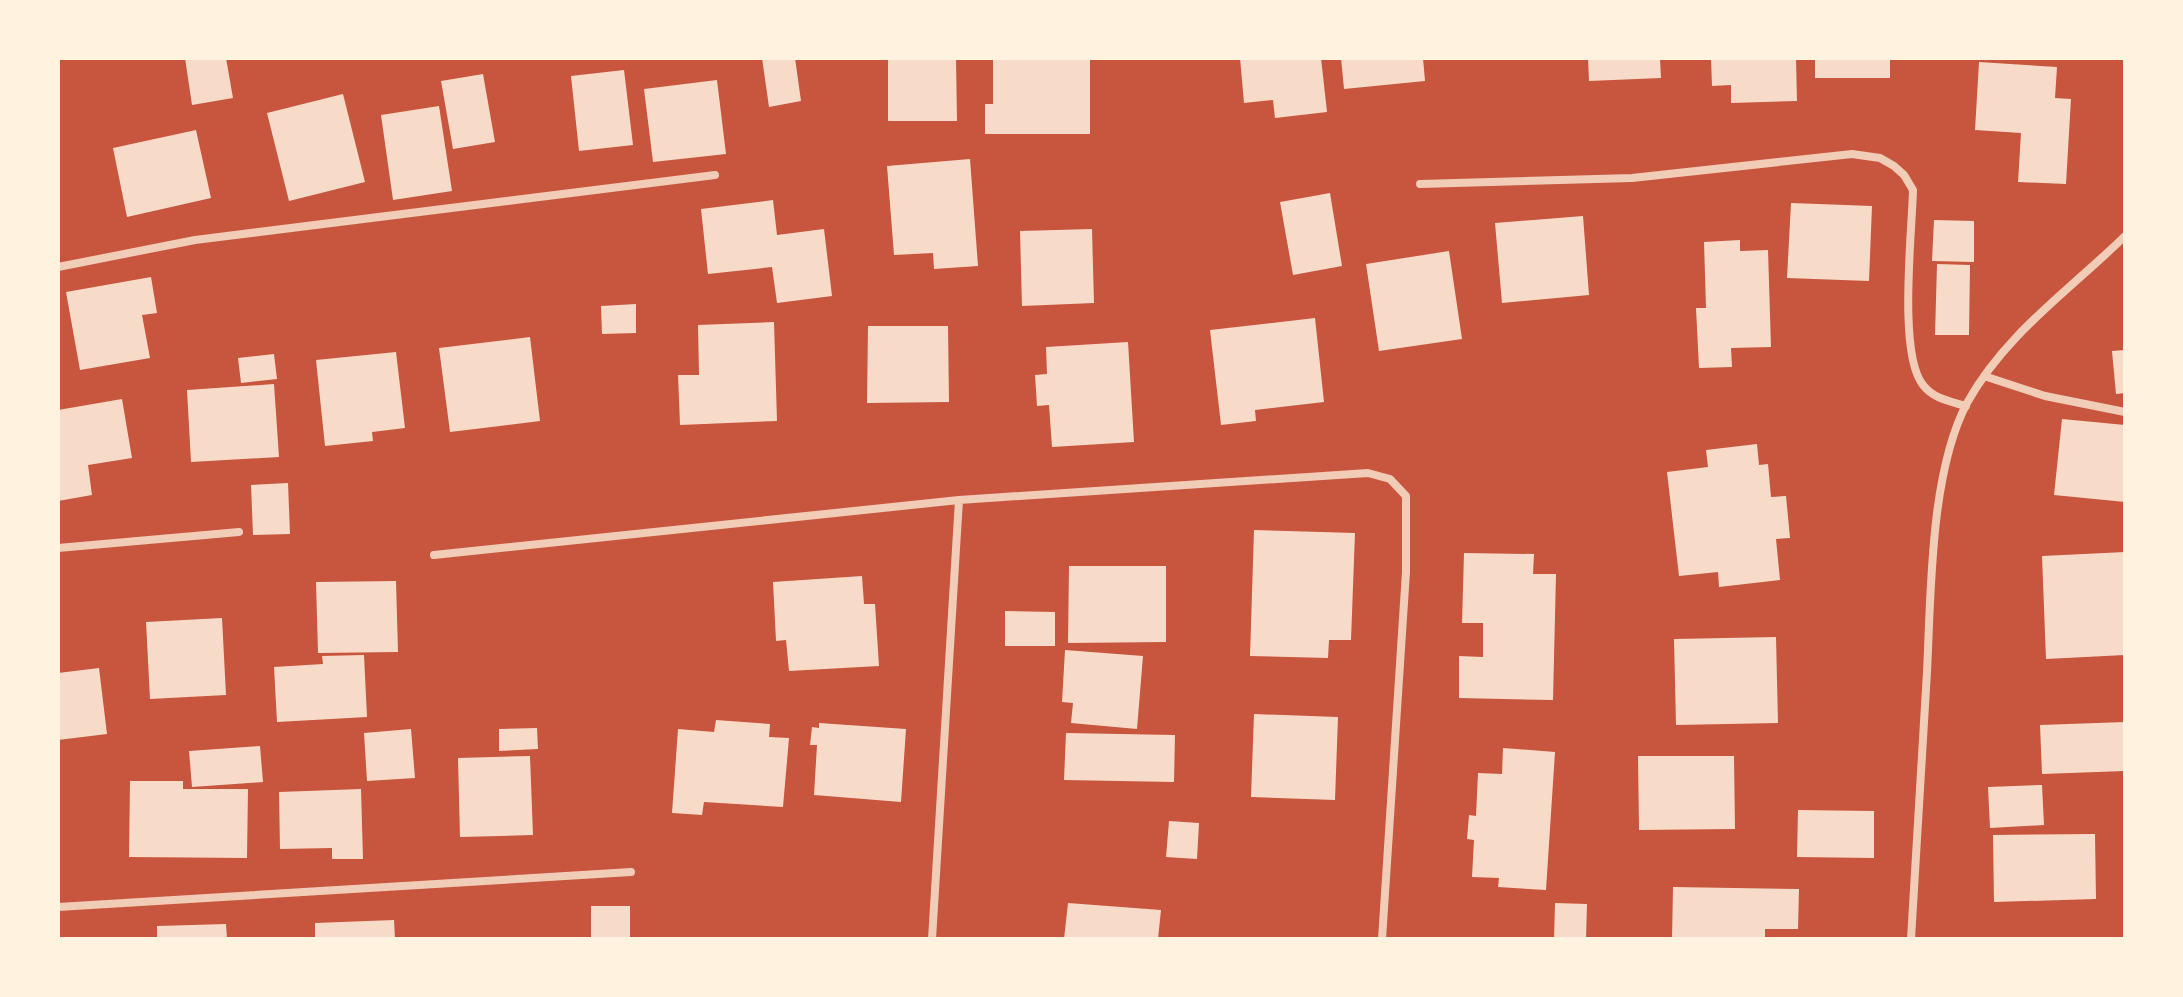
<svg xmlns="http://www.w3.org/2000/svg" width="2183" height="997" font-family="Arial,sans-serif">
<style>
.building{fill:#f7dbc8}
.lines{fill:none;stroke-linecap:round;stroke-linejoin:round}
.minor{stroke:#f1ccb7;stroke-width:8}
</style>
<rect width="100%" height="100%" fill="#c8553d"/>
<path class="building" d="M185,58H226L233,98L192,105Z
M762,58H795L801,101L769,107Z
M888,58H956L957,121H888Z
M993,58H1090V134H985V104H993Z
M1240,58H1321L1327,112L1275,118L1273,100L1244,103Z
M1341,58H1423L1425,81L1344,89Z
M1588,58H1660L1661,78L1589,81Z
M1711,58H1796L1797,101L1731,103V85L1712,86Z
M1815,58H1890V78H1815Z
M1979,62L2057,67L2055,98L2071,99L2066,184L2018,182L2021,133L1975,130Z
M624,70L633,145L579,151L571,76Z
M483,74L495,142L453,149L441,81Z
M717,80L726,154L653,162L644,89Z
M343,94L365,182L289,201L267,113Z
M439,106L452,191L393,200L381,115Z
M196,130L211,198L127,217L113,148Z
M970,159L978,266L934,269L933,253L894,255L887,166Z
M1330,193L1342,266L1293,275L1280,202Z
M773,200L777,235L824,229L832,296L777,303L772,267L708,274L701,209Z
M1791,203L1872,206L1869,281L1787,278Z
M1583,216L1589,295L1502,303L1495,223Z
M1934,220L1974,221V262L1932,261Z
M1092,229L1094,303L1022,306L1020,231Z
M1740,240V251L1768,250L1771,347L1731,348L1732,367L1699,368L1696,308H1706L1704,242Z
M1449,251L1462,339L1379,351L1366,264Z
M1937,264L1970,265L1969,335H1935Z
M151,277L157,313L142,315L150,358L80,370L66,292Z
M636,304V333L602,334L601,306Z
M1315,318L1324,402L1255,410L1256,421L1221,425L1210,330Z
M774,322L777,421L680,425L678,375H699L698,325Z
M868,326H948L949,402L867,403Z
M530,337L540,421L450,432L439,348Z
M1128,342L1134,442L1052,447L1049,405L1037,406L1035,375L1047,374L1046,347Z
M2125,350V393L2116,394L2112,351Z
M396,352L405,428L372,432L373,441L325,446L316,360Z
M274,354L277,379L241,383L238,358Z
M274,384L279,457L191,462L187,390Z
M122,399L132,458L88,465L92,495L58,501V410Z
M2062,419L2125,425V502L2054,495Z
M1757,444L1759,465L1768,464L1771,497L1786,496L1790,538L1776,539L1780,580L1719,587L1718,572L1679,576L1667,472L1708,467L1706,450Z
M288,483L290,534L253,535L251,485Z
M1254,530L1355,533L1351,640H1329L1328,658L1250,656Z
M2125,552V655L2046,659L2042,556Z
M1464,553L1534,554L1533,574H1556L1553,700L1459,698V656L1483,657V623H1462Z
M1069,566H1166V642L1068,643Z
M862,576L864,604H875L879,666L789,671L786,640L776,641L773,582Z
M396,581L398,652L318,653L316,582Z
M1005,611L1055,612V646H1005Z
M222,618L226,695L150,699L146,622Z
M1776,637L1778,723L1676,725L1674,639Z
M1065,650L1143,656L1137,729L1071,723L1073,703L1062,702Z
M364,655L367,717L277,722L274,667L323,664L322,656Z
M99,668L107,734L58,740V673Z
M1254,714L1338,717L1335,800L1251,797Z
M716,720L770,724L769,737L789,738L783,807L704,802L702,815L672,813L678,729L714,732Z
M2125,722V771L2042,774L2040,725Z
M819,723L906,729L901,802L814,795L817,745H810L812,727L819,728Z
M537,728L538,749L499,751V729Z
M411,729L415,778L367,781L364,733Z
M1066,733L1175,735L1174,782L1064,780Z
M260,746L263,782L192,787L189,751Z
M1503,748L1555,752L1546,890L1498,887L1499,878L1472,877L1474,840L1467,839L1469,815L1476,816L1478,773L1502,774Z
M530,756L533,835L460,837L458,758Z
M1638,756H1734L1735,829L1639,830Z
M130,781H183V789H248L247,858L129,857Z
M2042,785L2044,825L1990,828L1988,787Z
M361,789L363,859H332V848L280,849L279,792Z
M1798,810L1874,811V858L1797,857Z
M1169,821L1199,823L1197,859L1166,857Z
M2095,834L2096,899L1994,902L1993,835Z
M1673,887L1799,889L1798,929H1765V939H1672Z
M1068,903L1161,910L1158,939H1064Z
M1555,903L1587,904L1586,939H1554Z
M591,906H630V939H591Z
M394,920L395,939H315V923Z
M226,924L227,939H157V926Z"/>
<g class="lines">
<path class="minor" d="M1420,184L1632,178L1852,154L1880,158L1894,166L1904,175L1913,190C1912,232 1898,354 1923,385C1934,399 1949,401 1966,406
M58,267L195,240L715,175
M1984,376L2045,396L2125,412
M58,548L239,532
M434,555L959,500L1368,473L1390,479L1406,496V572L1382,939
M58,907L631,872
M932,939L959,500
M1911,939C1917,850 1922,761 1927,672C1931,593 1930,473 1967,403C2005,334 2070,290 2125,236"/>
</g>
<rect width="2183" height="997" fill="none" stroke="#fff3e0" stroke-width="120"/>
</svg>
